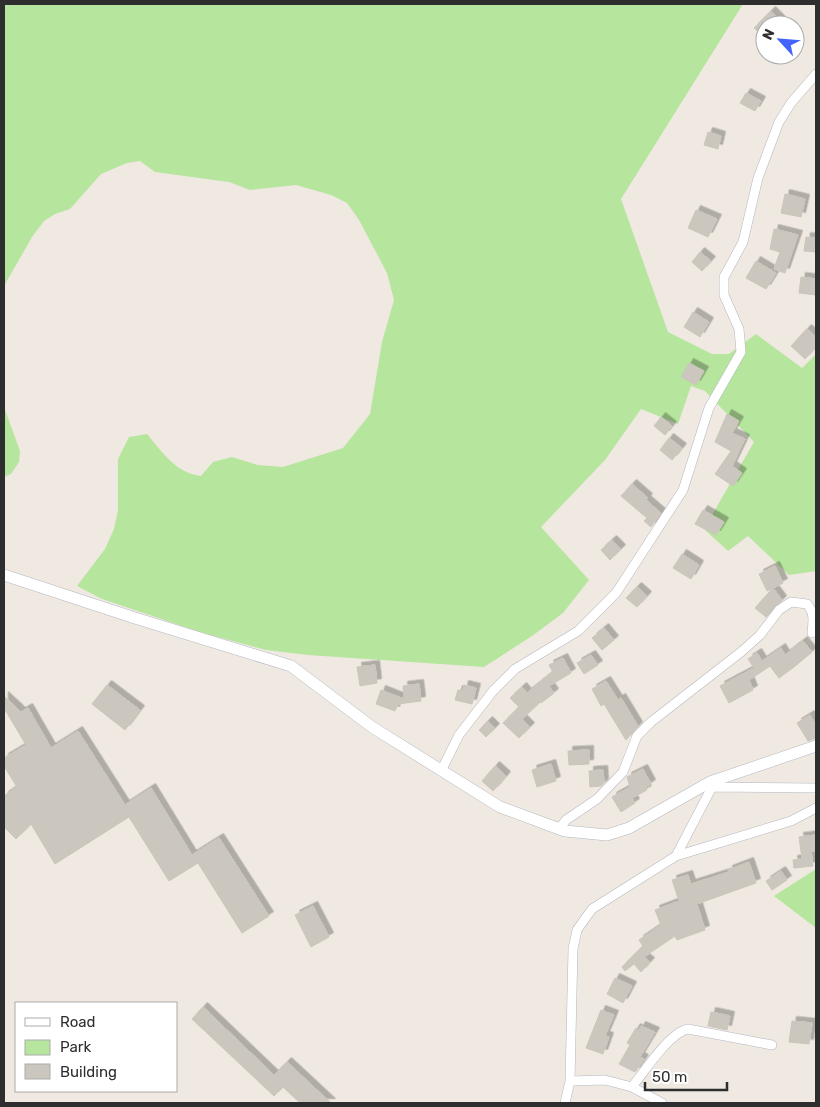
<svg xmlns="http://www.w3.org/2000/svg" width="820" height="1107" font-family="Rubik,sans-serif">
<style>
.green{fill:#b6e59e}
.building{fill:#cbc7bf;stroke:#cbc5ba;filter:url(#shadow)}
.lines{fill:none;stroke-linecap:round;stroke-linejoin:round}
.minor-casing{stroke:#b4b7c1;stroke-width:10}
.tertiary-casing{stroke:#b4b7c1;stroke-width:12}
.minor{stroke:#fff;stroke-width:9}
.tertiary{stroke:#fff;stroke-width:11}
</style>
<defs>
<filter id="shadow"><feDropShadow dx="4.5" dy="-4.5" stdDeviation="0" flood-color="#0004"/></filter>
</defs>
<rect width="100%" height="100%" fill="#efe9e1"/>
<path class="green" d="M4,4H743L621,199L668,332L712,354H729L756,334L802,368L816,354V571L789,575L748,536L728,551L704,529L754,442L705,391L691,386L678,424L641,409L605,460L541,527L589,580L563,613L532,636L484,667L308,655L266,650L203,633L102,599L77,586L105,549L114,529L118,510V459L129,437L147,434C163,453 176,473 201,476L213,462L232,457L258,465L283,467L343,448L370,414L382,342L394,300L387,273L359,220L347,203L331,195L296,185L250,190L229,182L155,172L140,161L127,163L101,174L70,209L55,214L44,221L32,237L4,286Z
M4,407L20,451L19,462L11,474L4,477Z
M816,869V928L774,896Z"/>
<path class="building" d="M771,11L785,25H765V38L754,28Z
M746,93L761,101L755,111L740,103Z
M708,132L721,136L718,149L704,145Z
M785,194L805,199L801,217L781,213Z
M696,210L717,219L708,237L688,228Z
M774,229L798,235L785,273L774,269L780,252L770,249Z
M806,237L816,238V252L804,251Z
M700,252L711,261L702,271L692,262Z
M756,261L776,273L766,289L746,278Z
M801,277L816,279V295L799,293Z
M693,312L709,322L700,337L684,327Z
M807,329L816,337V347L805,359L791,346Z
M689,363L704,371L696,385L681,377Z
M727,414L739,421L732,433L745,439L732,466L742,473L733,486L715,474L731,451L715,442Z
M661,417L672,426L665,435L654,426Z
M669,438L682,448L672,460L660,450Z
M632,484L648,498L646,500L661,513L651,527L644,521L647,518L621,496Z
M703,510L724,522L716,535L695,524Z
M612,540L621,549L610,560L601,550Z
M682,554L699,565L691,579L673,568Z
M775,566L783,583L767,591L759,574Z
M637,587L647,596L637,607L626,598Z
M773,588L782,600L766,617L755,608Z
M604,628L614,640L602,650L592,638Z
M803,641L812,652L794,667L779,678L770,666L749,680L753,690L729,703L720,686L754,668L748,659L757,653L762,661L781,648L785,655Z
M591,655L598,665L584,674L577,663Z
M563,658L571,673L549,686L554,693L541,703L540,702L522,719L530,727L519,738L503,723L519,707L510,698L522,687L527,693L553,672L549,665Z
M375,665L377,683L360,686L357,667Z
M606,681L618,700L621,698L638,726L626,740L604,704L601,706L592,689Z
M419,684L421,701L398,704L395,711L376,704L381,690L404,699L403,686Z
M107,685L140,710L125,730L92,704Z
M464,685L476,688L472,704L455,700L458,690L463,691Z
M4,696L21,712L28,708L51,748L78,731L125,805L151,788L192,855L219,838L269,916L242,933L198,863L169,881L129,817L55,864L31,824L16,839L4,827V796L17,787L4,766V758L26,745L4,708Z
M810,715L816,725V738L808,741L797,723Z
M488,721L495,728L486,737L479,730Z
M589,750V764L569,765L568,751Z
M551,764L556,781L537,787L532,770Z
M495,766L506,776L493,791L482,781Z
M643,769L651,784L645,788L647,790L632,798L635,803L621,812L612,797L630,787L627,777Z
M603,770L604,783L601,786L590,787L589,771Z
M816,835V851H811L813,866L794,868L793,860L802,859L799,837Z
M749,862L756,883L697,904L705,930L677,940L675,936L644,957L650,962L641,972L634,964L625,971L622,967L643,946L639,940L661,925L655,910L679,901L672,880L688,875L691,884L729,872L728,870Z
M781,871L787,880L772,890L766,881Z
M313,906L329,937L311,947L295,915Z
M615,978L632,986L623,1003L607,994Z
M203,1007L274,1075L287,1062L331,1103H300L283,1087L274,1096L192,1019Z
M601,1010L614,1015L605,1036L609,1037L603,1054L586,1048Z
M711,1012L730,1016L727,1030L708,1026Z
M792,1021L812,1023L809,1044L789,1042Z
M641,1026L655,1032L640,1057L644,1059L635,1072L619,1064L630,1045L627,1043L636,1028L639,1030Z"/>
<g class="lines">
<defs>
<path id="minor" d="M441,771L459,735L493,691L515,669L578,631L616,593L683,490L709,408L741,352L739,329L724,295V277L743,242L758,178L779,122L791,103L816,74
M712,787L816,788
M559,829L566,820L597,799L623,772L637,736L651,722L741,652L760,635L779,610L791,602L807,604C815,613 813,622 812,633
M676,856L791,821L816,808
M570,1081L605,1080L632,1087L662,1103
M632,1087C644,1072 670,1032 688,1029L772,1045
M565,1103L570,1081L573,949L577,930L592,909L676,856L712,787L710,782"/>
<path id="tertiary" d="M4,575L135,618L291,666L372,727L500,807L565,831L607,835L629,828L710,782L816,746"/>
</defs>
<use href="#minor" class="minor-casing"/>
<use href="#tertiary" class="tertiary-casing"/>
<use href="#minor" class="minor"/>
<use href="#tertiary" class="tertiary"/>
</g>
<rect width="820" height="1107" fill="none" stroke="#2e2e2e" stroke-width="10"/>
<rect x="15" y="1002" width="162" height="90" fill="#ffffff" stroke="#ababab"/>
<rect x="25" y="1018" width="25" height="8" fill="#ffffff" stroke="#ababab"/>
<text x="60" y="1027" font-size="15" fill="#2e2e2e">Road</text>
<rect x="25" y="1040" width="25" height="15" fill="#b6e59e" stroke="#ababab"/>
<text x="60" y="1052" font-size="15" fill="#2e2e2e">Park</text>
<rect x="25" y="1064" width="25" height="15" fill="#cbc7bf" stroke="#ababab"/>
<text x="60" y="1077" font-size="15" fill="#2e2e2e">Building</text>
<g transform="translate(780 40) rotate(296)"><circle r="24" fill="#ffffff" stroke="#ababab"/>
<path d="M0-4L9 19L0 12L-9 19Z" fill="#4264fb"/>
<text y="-8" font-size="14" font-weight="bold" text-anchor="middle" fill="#2e2e2e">N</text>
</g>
<path d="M645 1082v8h82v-8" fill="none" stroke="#2e2e2e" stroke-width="2.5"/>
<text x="652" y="1082" font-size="15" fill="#2e2e2e" stroke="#ffffff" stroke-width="4" paint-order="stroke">50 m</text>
</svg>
